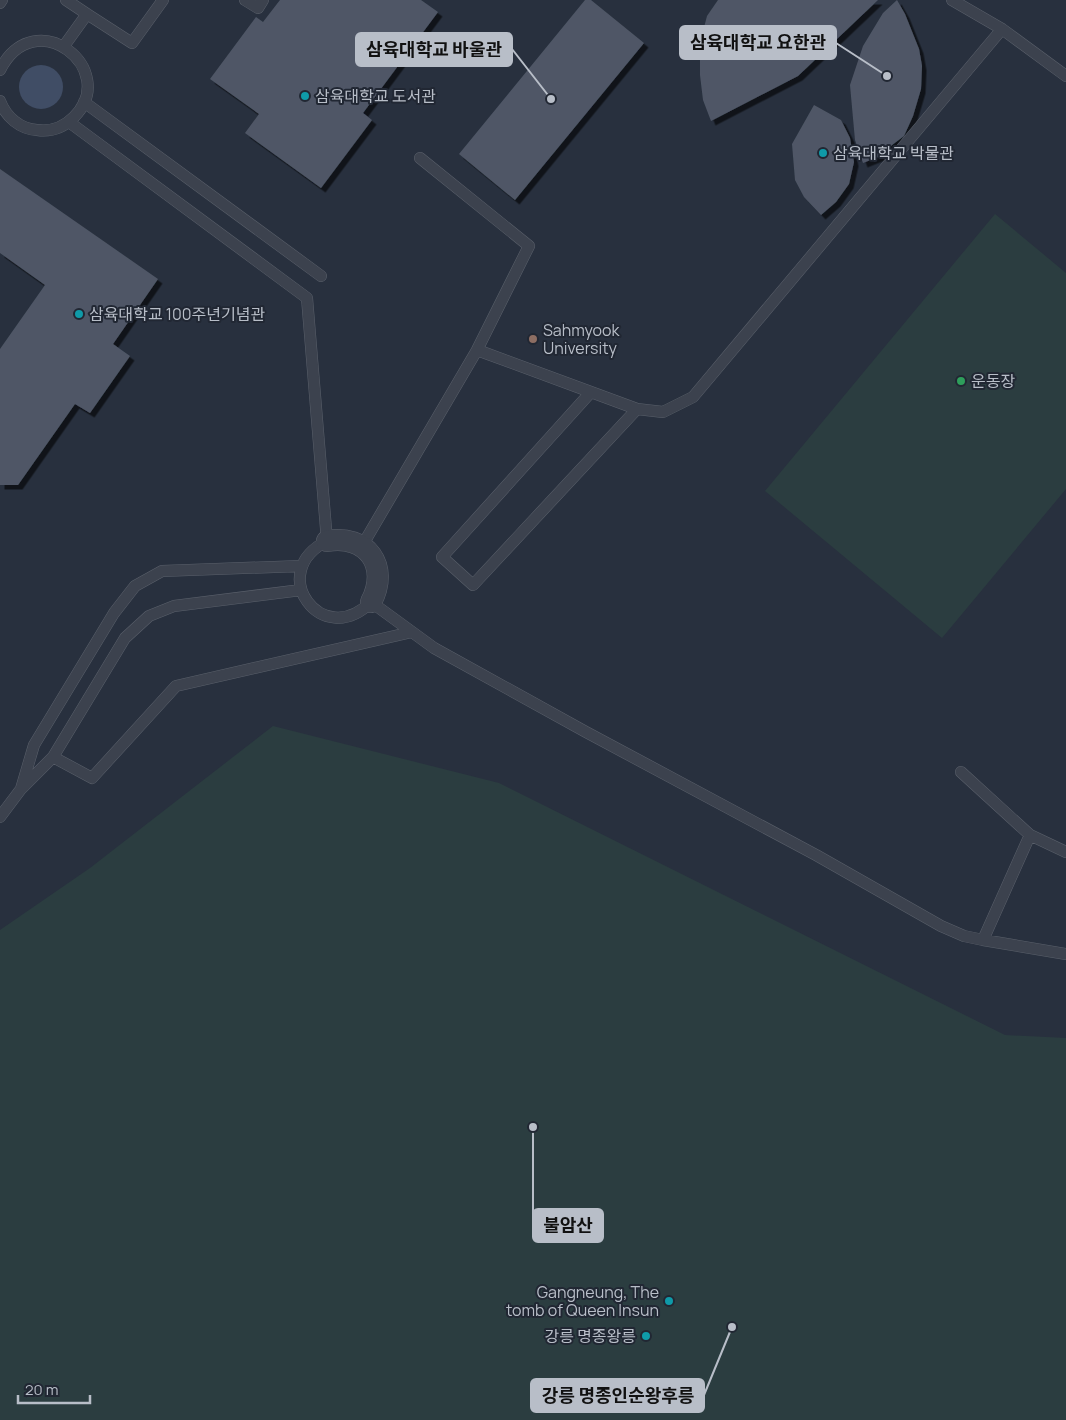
<svg xmlns="http://www.w3.org/2000/svg" width="1066" height="1420" font-family="Manrope,'Noto Sans KR',sans-serif">
<style>
.green{fill:#2b3d40}
.water{fill:#404d65}
.building{fill:#4f5766;filter:url(#shadow)}
.lines{fill:none;stroke-linecap:round;stroke-linejoin:round}
.service-casing{stroke:#5a606b;stroke-width:12}
.minor-casing{stroke:#5a606b;stroke-width:22}
.service{stroke:#3c424e;stroke-width:11}
.minor{stroke:#3c424e;stroke-width:21}
.culture-dot{fill:#0f9aa8;stroke:#212733;stroke-width:2}
.education-dot{fill:#8d6e63;stroke:#212733;stroke-width:2}
.leisure-dot{fill:#2e9e5b;stroke:#212733;stroke-width:2}
.labels{text-anchor:middle;stroke-width:4;stroke-linejoin:round;paint-order:stroke}
.poi-label{font-size:16px;fill:#b8bec8;stroke:#212733;text-anchor:start}
.leader{fill:none;stroke:#b8bec8;stroke-width:2}
.callout-dot{fill:#b8bec8;stroke:#212733;stroke-width:2}
.callout{fill:#b8bec8;stroke:#b8bec8;stroke-width:2}
.callout-label{font-size:18px;text-anchor:middle;font-weight:bold;fill:#111}
</style>
<defs>
<filter id="shadow"><feDropShadow dx="4.5" dy="4.5" stdDeviation="0" flood-color="#0009"/></filter>
</defs>
<rect width="100%" height="100%" fill="#28303e"/>
<path class="green" d="M995,214L1066,273V489L942,638L765,491Z
M273,726L499,783L1005,1035L1066,1038V1420H0V930L90,868Z"/>
<path class="water" d="M19 87a22 22 0 1 1 44 0a22 22 0 1 1-44 0Z"/>
<path class="building" d="M280,0H421L438,12L363,113L372,120L321,188L245,133L259,114L210,79L256,17L263,22Z
M585,0H591L644,43L515,200L459,154Z
M718,0H878L798,76L711,121L703,100L700,75V43L707,16Z
M897,0L905,14L919,49L922,66L921,89L913,116L904,136L892,145L883,155L863,163L855,140L850,85L863,46L883,13Z
M814,105L841,120L850,138L854,162L849,184L836,202L821,215L804,197L795,180L792,144Z
M0,169L158,279L113,344L130,356L90,413L75,404L18,485H0V349L45,285L0,253Z"/>
<g class="lines">
<defs>
<path id="service" d="M245,0L258,8L263,0
M0,3L2,0
M87,14L132,43L163,0
M1002,29L1066,76
M64,46L87,14L66,0
M0,70C35,1 121,70 74,117C64,127 51,132 37,130C20,129 6,117 0,101
M84,102L321,276
M69,122L307,298L327,541C265,572 322,651 371,602L434,648L586,732L816,855L941,926L964,936L983,940L1066,954
M420,158L529,246L477,350
M591,392L442,557L473,585L637,409
M362,546L477,350L637,409L663,412L693,397L1002,29L952,0
M53,757L92,778L176,686L412,632
M961,772L1030,835
M22,788L53,757L125,638L149,616L174,606L301,590
M0,817L21,789L34,745L114,613L135,586L162,571L301,566
M983,940L1030,835L1066,852"/>
<path id="minor" d="M327,541C367,534 390,566 371,602"/>
</defs>
<use href="#service" class="service-casing"/>
<use href="#minor" class="minor-casing"/>
<use href="#service" class="service"/>
<use href="#minor" class="minor"/>
</g>
<g class="culture-dot">
<circle cx="305" cy="96" r="5"/>
<circle cx="823" cy="153" r="5"/>
<circle cx="79" cy="314" r="5"/>
<circle cx="669" cy="1301" r="5"/>
<circle cx="646" cy="1336" r="5"/>
</g>
<circle class="education-dot" cx="533" cy="339" r="5"/>
<circle class="leisure-dot" cx="961" cy="381" r="5"/>
<g class="labels">
<g class="poi-label">
<text x="315" y="102">삼육대학교 도서관</text>
<text x="833" y="159">삼육대학교 박물관</text>
<text x="89" y="320">삼육대학교 100주년기념관</text>
<text x="543" y="336">Sahmyook<tspan x="543" dy="18">University</tspan></text>
<text x="971" y="387">운동장</text>
<text x="659" y="1298" text-anchor="end">Gangneung, The<tspan x="659" dy="18">tomb of Queen Insun</tspan></text>
<text x="636" y="1342" text-anchor="end">강릉 명종왕릉</text>
</g>
</g>
<path class="leader" d="M887 76L836 43M551 99L512 49M533 1127L533 1226M732 1327L704 1395"/>
<g class="callout-dot">
<circle cx="887" cy="76" r="5"/>
<circle cx="551" cy="99" r="5"/>
<circle cx="533" cy="1127" r="5"/>
<circle cx="732" cy="1327" r="5"/>
</g>
<g class="callout">
<rect x="680" y="26" width="156" height="33" rx="5"/>
<rect x="356" y="33" width="156" height="33" rx="5"/>
<rect x="533" y="1209" width="70" height="33" rx="5"/>
<rect x="531" y="1379" width="173" height="33" rx="5"/>
</g>
<g class="callout-label">
<text x="758" y="49">삼육대학교 요한관</text>
<text x="434" y="56">삼육대학교 바울관</text>
<text x="568" y="1232">불암산</text>
<text x="618" y="1402">강릉 명종인순왕후릉</text>
</g>
<path d="M18 1395v8h72v-8" fill="none" stroke="#b8bec8" stroke-width="2.5"/>
<text x="25" y="1395" font-size="15" fill="#b8bec8" stroke="#212733" stroke-width="4" paint-order="stroke">20 m</text>
</svg>
